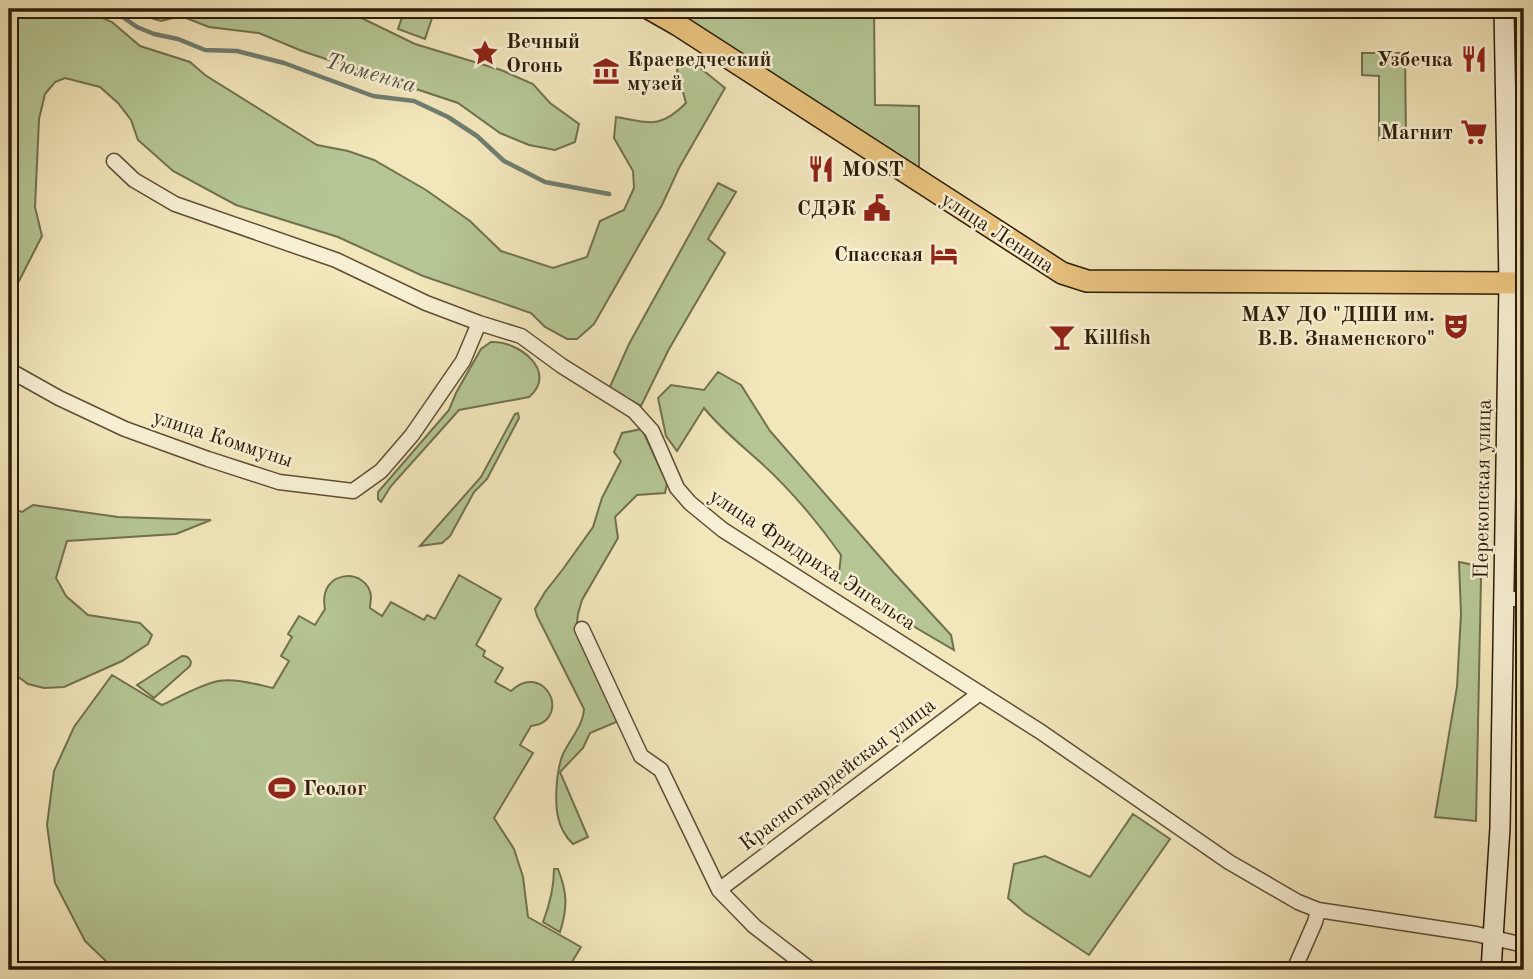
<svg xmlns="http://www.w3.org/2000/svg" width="1533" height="979" font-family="'Old Standard TT',serif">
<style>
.green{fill:#b5c694;stroke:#71714e;stroke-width:2}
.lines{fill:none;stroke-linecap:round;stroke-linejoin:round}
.stream{stroke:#707d70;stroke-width:4.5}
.street-casing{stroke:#5e4e35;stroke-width:17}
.secondary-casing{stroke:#2d1c08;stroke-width:22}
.primary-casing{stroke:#2d1c08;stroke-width:24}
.street{stroke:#f7efd3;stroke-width:14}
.secondary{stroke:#f7efd3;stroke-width:19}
.primary{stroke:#e9c37e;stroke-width:21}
.labels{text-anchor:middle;stroke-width:5;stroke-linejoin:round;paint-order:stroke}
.poi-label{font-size:21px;font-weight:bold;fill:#2d1c08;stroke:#f7efd3;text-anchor:start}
.street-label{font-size:21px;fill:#2d1c08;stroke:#f7efd3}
.water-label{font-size:23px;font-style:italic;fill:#545545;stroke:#f7efd3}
</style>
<rect width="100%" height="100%" fill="#f2e6bb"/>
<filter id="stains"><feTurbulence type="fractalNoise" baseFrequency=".00286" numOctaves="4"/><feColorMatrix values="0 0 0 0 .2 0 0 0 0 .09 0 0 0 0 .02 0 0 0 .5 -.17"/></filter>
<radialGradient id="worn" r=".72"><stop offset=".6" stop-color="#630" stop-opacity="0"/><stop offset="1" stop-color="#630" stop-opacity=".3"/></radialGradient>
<path class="green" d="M12,9H82L112,22L140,46L190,62L205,75L317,145L348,151L374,160L426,190L470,221L501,251L553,268L587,257L600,221L624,210L634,188L633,171L614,138L616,117C650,123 660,129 686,103L677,70L683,57L693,62L725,88L679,168L662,205L594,324L577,339H567L545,327L531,313L423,276L338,237L236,205L173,171L138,140L131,120L118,103L100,87L65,78L55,82L45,94L39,119L35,207L42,236L19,281L9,294V12Z
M129,9H343L415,44L501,70L533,84L550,103L579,124L575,142L555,150L529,145L500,133L458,103L302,51L259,33L209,27L181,16L161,21L134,13Z
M405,9H435L425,39L398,29Z
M679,9H874L875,105L919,106V168L686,18Z
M1362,53H1405L1406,140H1379V76L1362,75Z
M718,183L736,192L708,239L725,253L669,349L641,406L609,389L629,344Z
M491,342C518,340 559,372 529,397L459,410L391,486L381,502L378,499V492L449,410L456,393L481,349Z
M718,372L741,385L770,431L894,573L951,635L954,650L838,582L841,555C817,521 790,489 759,461C739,443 721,429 704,408L677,451L666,436L658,398L671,385L704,390Z
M518,413L519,418L487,479L474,492L450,536L442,543L420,546L481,477L515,414Z
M642,429L667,483L665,493L637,495L615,517L618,538L582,600L578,614L577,623L579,639L621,720L590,733L583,748L560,772L588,837L573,844C555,827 555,804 557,781C558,772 559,763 563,754C570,739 583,726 584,709L537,616L535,609L545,592L563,569L593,527L602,498L621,461L614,452L622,433Z
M33,505L118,517L211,520L176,534L67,541L56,578L66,596L88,615L140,623L152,635L148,644L122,661L64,687L44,688L28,684L9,670V507L22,512Z
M1459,562L1474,565L1481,579L1476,821L1435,817L1457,687L1461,614Z
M459,575L501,599L476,645L485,651L483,656L503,668L495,682L511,691C540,663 568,707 542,723C539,725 534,725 531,726L520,745L533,753L494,818L514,849L523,877L528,917L581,947L567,970H115L85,941L55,883L47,825L54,771L74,727L112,675L162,705C179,697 200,685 218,681C236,678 255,684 273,688L289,661L281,656L292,637L288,634L299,616L315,625L325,609C317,568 369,567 371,597C371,600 370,604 370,608L382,616L391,602L424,620L427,615L435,619Z
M182,656C187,656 189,657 191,662L190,666L154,698L137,685Z
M1133,814L1170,839L1089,955L1025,913L1008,898L1014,864L1045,856L1090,877Z
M554,869H558C567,892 568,907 560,932L543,922C550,904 554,889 554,869Z"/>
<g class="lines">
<path class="stream" d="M111,9L137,27L154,34L178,39L205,50L237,51L284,63L373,96L414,101L448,117L477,136L504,161L545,182L609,194"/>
<defs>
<path id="street" d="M114,161L134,180L175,204L336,260L426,303L479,323L521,336L562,366L634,411L652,431L677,488L690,503L723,530L1041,732L1229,862L1298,902L1318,910L1476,934L1524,945
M9,370L59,398L125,429L208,459L279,482L353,491L381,471L412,435L463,361L479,323
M1503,599H1524
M582,629L641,756L661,770L719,890L754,926L811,970
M719,890L980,693
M1294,970L1315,922L1318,910"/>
<path id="secondary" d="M1491,970L1500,828L1509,283L1504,9"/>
<path id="primary" d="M650,9L678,25L1062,273L1087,281L1524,283"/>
</defs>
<use href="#street" class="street-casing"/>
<use href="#secondary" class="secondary-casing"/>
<use href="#primary" class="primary-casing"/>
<use href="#street" class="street"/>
<use href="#secondary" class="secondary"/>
<use href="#primary" class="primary"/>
</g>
<defs>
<symbol id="sight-bare" viewBox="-9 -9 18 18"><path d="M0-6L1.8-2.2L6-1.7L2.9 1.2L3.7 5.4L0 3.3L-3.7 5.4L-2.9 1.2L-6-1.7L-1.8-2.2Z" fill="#8f2418" stroke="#f7efd3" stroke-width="2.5" paint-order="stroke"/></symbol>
<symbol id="restaurant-bare" viewBox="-9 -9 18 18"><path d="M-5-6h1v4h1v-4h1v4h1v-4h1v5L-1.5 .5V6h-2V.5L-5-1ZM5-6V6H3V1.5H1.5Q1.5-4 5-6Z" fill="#8f2418" stroke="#f7efd3" stroke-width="2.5" paint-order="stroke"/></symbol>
<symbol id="museum-bare" viewBox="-9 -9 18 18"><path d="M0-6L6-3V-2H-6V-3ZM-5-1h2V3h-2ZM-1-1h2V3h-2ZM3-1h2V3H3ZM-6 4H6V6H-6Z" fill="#8f2418" stroke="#f7efd3" stroke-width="2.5" paint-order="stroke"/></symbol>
<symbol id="supermarket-bare" viewBox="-9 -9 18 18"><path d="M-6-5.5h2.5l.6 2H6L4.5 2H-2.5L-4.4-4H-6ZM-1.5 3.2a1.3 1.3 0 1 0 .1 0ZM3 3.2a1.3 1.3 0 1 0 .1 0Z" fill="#8f2418" stroke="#f7efd3" stroke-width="2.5" paint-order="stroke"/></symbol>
<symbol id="civic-bare" viewBox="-9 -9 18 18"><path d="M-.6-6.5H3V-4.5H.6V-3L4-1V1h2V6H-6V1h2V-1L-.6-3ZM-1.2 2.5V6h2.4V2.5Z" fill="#8f2418" stroke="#f7efd3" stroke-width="2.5" paint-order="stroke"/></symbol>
<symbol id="hotel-bare" viewBox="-9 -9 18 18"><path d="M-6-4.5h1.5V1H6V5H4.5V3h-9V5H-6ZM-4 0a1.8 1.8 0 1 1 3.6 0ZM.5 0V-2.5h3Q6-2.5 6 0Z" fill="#8f2418" stroke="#f7efd3" stroke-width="2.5" paint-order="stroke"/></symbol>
<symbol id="theatre-bare" viewBox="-9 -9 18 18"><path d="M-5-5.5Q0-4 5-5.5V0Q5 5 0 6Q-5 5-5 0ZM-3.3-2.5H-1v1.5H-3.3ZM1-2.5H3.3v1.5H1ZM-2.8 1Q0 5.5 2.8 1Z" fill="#8f2418" stroke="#f7efd3" stroke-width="2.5" paint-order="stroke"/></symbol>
<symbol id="bar-bare" viewBox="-9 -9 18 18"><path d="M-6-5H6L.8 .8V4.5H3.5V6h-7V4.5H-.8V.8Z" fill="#8f2418" stroke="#f7efd3" stroke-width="2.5" paint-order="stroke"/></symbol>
<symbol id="stadium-bare" viewBox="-9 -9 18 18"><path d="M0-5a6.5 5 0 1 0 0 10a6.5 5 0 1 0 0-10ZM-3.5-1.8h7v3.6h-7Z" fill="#8f2418" stroke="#f7efd3" stroke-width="2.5" paint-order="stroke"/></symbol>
</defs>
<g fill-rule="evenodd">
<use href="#sight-bare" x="466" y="34" width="38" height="38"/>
<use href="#restaurant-bare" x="1455" y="40" width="38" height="38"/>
<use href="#museum-bare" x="587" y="52" width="38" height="38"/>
<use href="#supermarket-bare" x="1455" y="113" width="38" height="38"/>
<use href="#restaurant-bare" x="802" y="150" width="38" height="38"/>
<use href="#civic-bare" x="858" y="189" width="38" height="38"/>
<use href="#hotel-bare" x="925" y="235" width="38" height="38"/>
<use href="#theatre-bare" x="1437" y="307" width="38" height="38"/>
<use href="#bar-bare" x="1043" y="318" width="38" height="38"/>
<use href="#stadium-bare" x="263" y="769" width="38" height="38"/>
</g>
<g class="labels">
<g class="poi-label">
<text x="506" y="48">Вечный<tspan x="506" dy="24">Огонь</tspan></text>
<text x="627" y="66">Краеведческий<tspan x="627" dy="24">музей</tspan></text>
<text x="1453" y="66" text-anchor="end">Узбечка</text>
<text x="1453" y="139" text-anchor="end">Магнит</text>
<text x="842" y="176">MOST</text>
<text x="856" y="215" text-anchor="end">СДЭК</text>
<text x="923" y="261" text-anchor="end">Спасская</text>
<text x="1435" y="321" text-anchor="end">МАУ ДО "ДШИ им.<tspan x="1435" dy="24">В.В. Знаменского"</tspan></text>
<text x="1083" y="344">Killfish</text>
<text x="303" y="795">Геолог</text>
</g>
<g class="street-label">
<text transform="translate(998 232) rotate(33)" y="7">улица Ленина</text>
<text transform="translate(223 438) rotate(18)" y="7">улица Коммуны</text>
<text transform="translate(1482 489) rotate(-89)" y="7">Перекопская улица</text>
<text transform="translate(813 559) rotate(33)" y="7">улица Фридриха Энгельса</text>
<text transform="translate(837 774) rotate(-37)" y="7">Красногвардейская улица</text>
</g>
<g class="water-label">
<text transform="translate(371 72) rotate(16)" y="8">Тюменка</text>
</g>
</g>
<rect width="1533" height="979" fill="none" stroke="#f2e6bb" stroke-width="35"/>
<rect x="10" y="10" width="1512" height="958" fill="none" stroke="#2d1c08" stroke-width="3.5"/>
<rect x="18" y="18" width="1498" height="944" fill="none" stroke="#2d1c08" stroke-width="2"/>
<rect width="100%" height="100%" filter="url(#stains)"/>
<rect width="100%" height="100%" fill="url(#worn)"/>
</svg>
